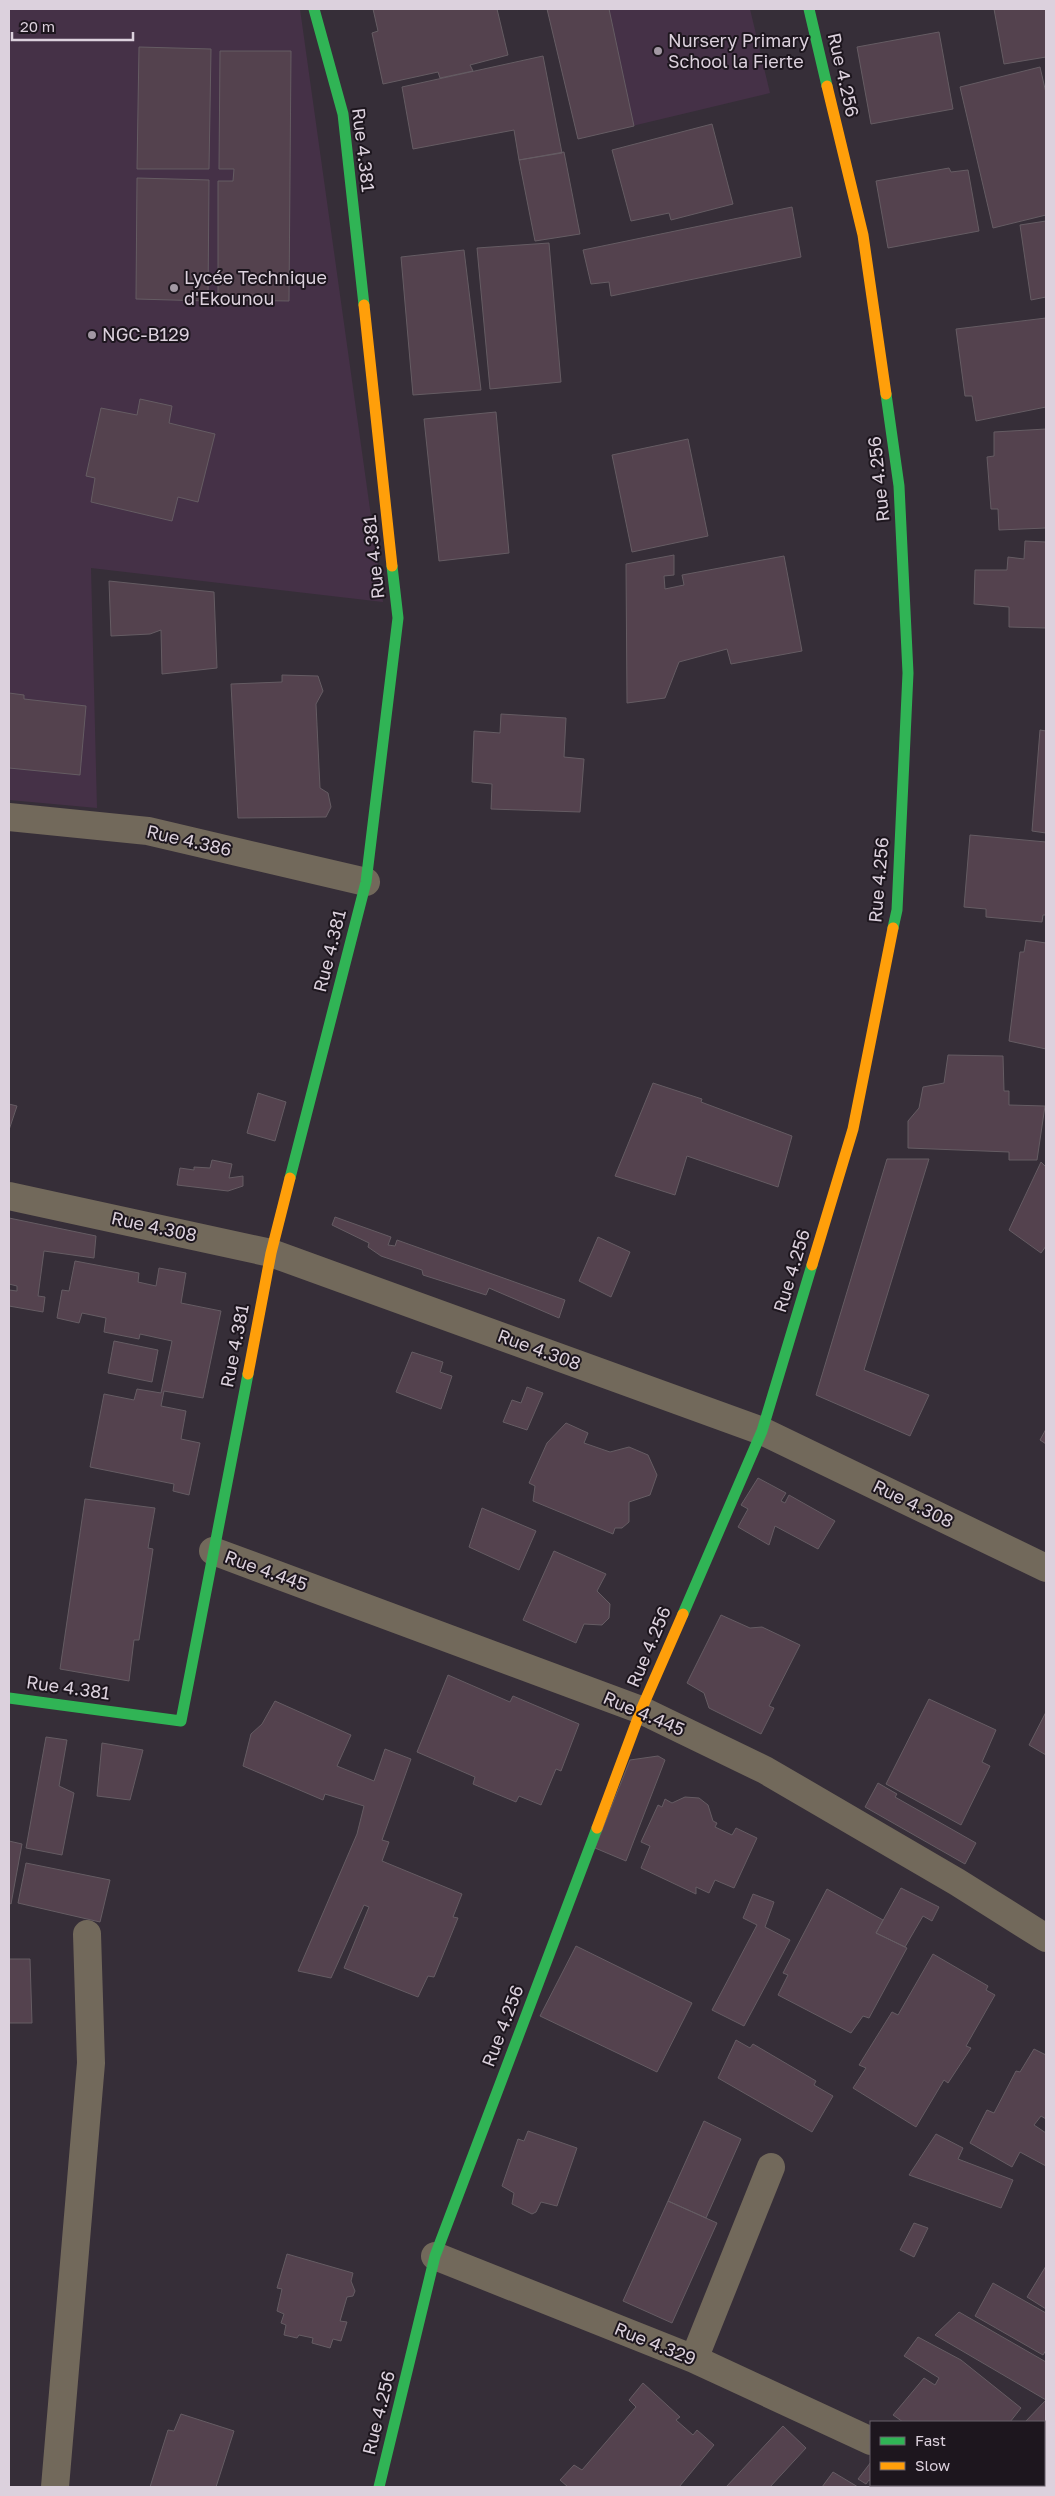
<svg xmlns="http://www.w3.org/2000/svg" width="1055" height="2496" font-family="'Golos Text',sans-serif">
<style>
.built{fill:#453147}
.building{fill:#54424e;stroke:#655c63}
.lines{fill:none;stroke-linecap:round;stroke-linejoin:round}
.street{stroke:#72695b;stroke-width:28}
.fast{stroke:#30b455;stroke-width:11}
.slow{stroke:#ff9f0a;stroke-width:11}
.poi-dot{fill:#a298a3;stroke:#1d161e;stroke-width:2}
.labels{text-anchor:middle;stroke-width:4;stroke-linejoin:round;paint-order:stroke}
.poi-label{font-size:18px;fill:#dcd1dd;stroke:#1d161e;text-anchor:start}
.street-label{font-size:18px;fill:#dcd1dd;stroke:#1d161e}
</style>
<rect width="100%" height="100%" fill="#362e38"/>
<path class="built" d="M9,9H300L383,602L91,568L97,808L9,800Z
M547,9H750L770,93L578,139Z"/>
<path class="building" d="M373,9H497L508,55L470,65L473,71L440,78L438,72L383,84L372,33L378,31Z
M547,9H609L634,126L578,139Z
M994,9H1046V57L1004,64Z
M939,32L953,109L871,124L857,47Z
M139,47L211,49L209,169H137Z
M220,51H291L289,301L218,300V181H233L234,169H219Z
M543,56L562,153L519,160L514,130L413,149L402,87Z
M1040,67L1046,93V215L993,228L960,87Z
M712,124L733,204L671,220L669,213L631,221L612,150Z
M564,152L580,234L535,241L519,160Z
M949,168L951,172L968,170L979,231L888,248L876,181Z
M137,178L209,180L208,301L136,299Z
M792,207L801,257L611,296L609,282L591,284L583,250Z
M1046,221V297L1031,300L1020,225Z
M549,243L561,382L490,389L477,248Z
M464,250L481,390L413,395L401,257Z
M1046,318V407L976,421L972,396H965L956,329Z
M140,399L172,406L169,423L215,434L198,502L178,497L172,521L91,502L95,478L86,476L101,408L137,415Z
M496,412L509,553L439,561L424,419Z
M1046,429V528L999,530L998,509H991L987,457L994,456V432Z
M688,439L708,536L632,552L612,455Z
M1025,541L1046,542V628L1009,627V607L974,604L975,570H1007L1008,557L1024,559Z
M674,555V575L664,576L665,589L684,585L682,575L784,556L802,651L731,664L727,649L679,662L665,698L627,703L626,564Z
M109,581L214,592L217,668L162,674L161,630L150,634L111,636Z
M282,675L318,676L323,691L316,704L320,788L328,793L331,807L326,817L238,818L231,684L282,682Z
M9,693L24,695V699L86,706L80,775L9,768Z
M501,714L566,718L564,757L584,759L580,812L491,809L492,784L472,782L474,731L500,733Z
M1040,730L1046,731V833L1032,831Z
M970,835L1046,842V915H1043L1042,922L986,917V909L964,907Z
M1026,940L1046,943V1049L1009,1041L1020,952H1024Z
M948,1055L1003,1056L1004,1091H1009V1105L1045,1106L1037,1160H1009V1152L908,1148V1121L919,1108L923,1087L944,1083Z
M653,1083L702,1099L701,1102L792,1136L778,1187L687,1156L675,1195L615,1176Z
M258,1093L286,1102L275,1141L247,1133Z
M9,1104L17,1106L9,1130Z
M887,1159H929L864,1370L929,1395L910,1436L816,1395Z
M212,1160L232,1164L229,1178L243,1176V1186L228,1191L177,1185L180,1168L194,1170V1167L210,1168Z
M1041,1162L1046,1167V1246L1041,1253L1009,1230Z
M335,1217L391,1237L388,1245L395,1246L397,1240L565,1300L559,1318L489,1288L486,1295L423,1275L422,1270L381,1256L368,1247L369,1243L332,1225Z
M9,1218L96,1236L94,1258L44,1251L38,1296L45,1297L43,1312L9,1306V1290L17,1291V1286L9,1284Z
M598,1237L630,1252L611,1297L579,1281Z
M75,1261L139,1273L138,1282L156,1286L159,1268L186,1273L181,1303L221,1311L203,1398L164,1391L161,1406L186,1411L181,1439L200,1443L189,1495L173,1491L174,1484L90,1467L104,1394L134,1400L137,1389L161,1393L172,1341L140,1334L139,1339L104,1332L106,1318L82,1313L79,1323L57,1318L62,1290L69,1291Z
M114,1341L158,1350L152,1382L108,1373Z
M412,1352L443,1362L440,1372L452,1376L441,1409L396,1392Z
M527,1387L543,1393L527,1430L503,1422L512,1400L521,1403Z
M566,1423L588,1433L584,1443L610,1452L629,1447L648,1455L657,1475L650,1495L629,1502V1522L622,1528H615L613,1534L533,1501L535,1486L529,1483L547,1443Z
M1046,1429V1444L1040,1440Z
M758,1478L786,1493L781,1501L785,1503L789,1495L835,1521L818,1549L775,1526L769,1545L738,1527L748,1509L741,1505Z
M85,1499L155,1508L148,1548L153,1549L139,1640H134L129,1681L60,1669Z
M482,1508L536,1531L519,1570L469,1547Z
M554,1551L606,1574L597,1591L610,1604L609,1618L602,1625L584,1624L576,1643L523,1620Z
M721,1615L750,1628L762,1627L800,1645L769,1706L774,1708L761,1734L709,1708L704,1693L687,1683Z
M448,1675L510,1702L513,1696L579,1724L561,1771L556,1769L541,1805L519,1796L516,1802L473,1784L475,1777L417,1752Z
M929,1699L996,1730L982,1762L990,1766L961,1825L886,1784Z
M275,1701L351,1735L337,1766L374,1781L385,1749L411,1759L382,1840L389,1842L382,1861L462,1894L453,1917L458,1918L434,1977L428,1976L418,1997L344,1968L369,1907L364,1905L331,1978L298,1971L357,1834L364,1806L325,1794L323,1800L243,1766L251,1734L262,1724Z
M1046,1712V1755L1029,1745Z
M46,1737L67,1740L59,1786L74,1793L62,1855L26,1848Z
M102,1743L143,1750L130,1800L97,1796Z
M658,1756L665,1760L626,1861L595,1848L630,1760Z
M878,1783L897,1794L895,1797L976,1843L965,1864L865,1807Z
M685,1797L699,1798L708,1805L713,1821L717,1823L715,1827L732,1835L736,1828L757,1838L734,1888L715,1880L709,1893L696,1887V1894L641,1868L650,1846L641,1842L658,1805L662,1807L665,1799L672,1803Z
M9,1841L22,1844L11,1904L9,1903Z
M26,1863L110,1880L100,1922L18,1903Z
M901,1888L939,1907L932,1921L923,1916L905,1947L876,1933Z
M827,1889L883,1920L876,1933L907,1948L869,2018L863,2016L851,2033L778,1995L788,1975L783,1973Z
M753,1894L774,1902L765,1927L790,1940L744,2026L712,2010L757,1925L743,1918Z
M576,1946L692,2003L657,2072L540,2016Z
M933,1954L988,1986L986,1990L995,1995L966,2046L971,2048L948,2083L944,2080L916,2127L853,2088L866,2068L859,2065L892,2012L898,2015Z
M9,1959H30L32,2023H9Z
M736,2040L750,2048L753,2044L816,2081L814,2085L833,2096L812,2132L718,2078Z
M1034,2049L1046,2055V2119L1041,2116L1034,2125L1046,2133V2166L1020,2152L1012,2167L970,2143L987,2110L994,2113L1016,2071L1020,2072Z
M704,2121L741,2139L706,2218L668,2201Z
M528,2131L577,2148L557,2206L541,2202L536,2212L532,2214L512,2204L514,2193L502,2186L518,2139L524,2141Z
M936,2134L963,2148L958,2159L1013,2180L1001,2208L909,2175Z
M668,2201L717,2223L672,2323L623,2301Z
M914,2223L928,2228L914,2257L900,2250Z
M287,2254L353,2273L351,2281L355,2291L353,2296L347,2297L340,2321L347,2322L341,2341L333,2339L330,2348L312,2343L313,2338L299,2335L297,2338L284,2335L286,2325L281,2323L284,2314L277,2311L282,2289L277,2288Z
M1046,2266V2309L1027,2297Z
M993,2283L1046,2313V2350L1043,2355L975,2316Z
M959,2312L1046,2362V2400L935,2335Z
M918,2337L961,2360L1021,2408L1010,2422H903L893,2415L924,2378L935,2385L939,2378L904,2356Z
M643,2383L680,2417L676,2420L693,2435L697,2430L714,2445L679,2487H568L560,2480L574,2465L582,2470L636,2407L629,2400Z
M1046,2400V2486L988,2487L985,2485H1044V2422H1025Z
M181,2414L234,2431L216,2487H150L168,2430L174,2431Z
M783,2426L806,2448L770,2487H726Z
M871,2462V2481L869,2480L866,2484L858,2479Z
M833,2472L858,2487H822Z
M878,2485H916L920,2487H882Z"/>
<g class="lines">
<path class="street" d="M9,817L148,831L366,882
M9,1196L271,1253L762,1431L1046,1568
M213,1551L641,1710L765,1770L957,1882L1046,1938
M435,2256L694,2359L871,2441
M694,2359L771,2167
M946,2485L950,2487
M55,2487L91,2063L87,1934"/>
<path class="fast" d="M314,9L343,114L364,305
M809,9L827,86
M886,394L899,486L908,673L897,910L893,928
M290,1178L366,882L398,618L392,566
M683,1614L762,1431L812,1265
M9,1698L181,1721L248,1374
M379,2487L435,2256L597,1828"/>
<path class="slow" d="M827,86L863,235L886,394
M364,305L392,566
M812,1265L853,1129L893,928
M248,1374L271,1253L290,1178
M597,1828L641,1710L683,1614"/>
</g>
<g class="poi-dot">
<circle cx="658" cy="51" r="5"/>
<circle cx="174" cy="288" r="5"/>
<circle cx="92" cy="335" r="5"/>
</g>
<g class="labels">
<g class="poi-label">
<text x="668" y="47">Nursery Primary<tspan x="668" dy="21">School la Fierte</tspan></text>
<text x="184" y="284">Lycée Technique<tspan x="184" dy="21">d'Ekounou</tspan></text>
<text x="102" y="341">NGC-B129</text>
</g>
<g class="street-label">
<text transform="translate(843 75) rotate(77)" y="6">Rue 4.256</text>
<text transform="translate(363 150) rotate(83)" y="6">Rue 4.381</text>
<text transform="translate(879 479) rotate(-96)" y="6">Rue 4.256</text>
<text transform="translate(374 557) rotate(-96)" y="6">Rue 4.381</text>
<text transform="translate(189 841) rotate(13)" y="6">Rue 4.386</text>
<text transform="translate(879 880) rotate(-85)" y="6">Rue 4.256</text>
<text transform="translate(330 951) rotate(-76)" y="6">Rue 4.381</text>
<text transform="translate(154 1227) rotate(12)" y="6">Rue 4.308</text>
<text transform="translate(792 1271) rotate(-73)" y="6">Rue 4.256</text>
<text transform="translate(235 1346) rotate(-79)" y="6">Rue 4.381</text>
<text transform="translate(539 1350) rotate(20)" y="6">Rue 4.308</text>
<text transform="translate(913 1504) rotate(26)" y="6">Rue 4.308</text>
<text transform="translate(266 1571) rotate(20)" y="6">Rue 4.445</text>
<text transform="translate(649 1647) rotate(-67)" y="6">Rue 4.256</text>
<text transform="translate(68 1688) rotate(8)" y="6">Rue 4.381</text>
<text transform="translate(644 1714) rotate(23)" y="6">Rue 4.445</text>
<text transform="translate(503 2026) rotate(-69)" y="6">Rue 4.256</text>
<text transform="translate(655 2344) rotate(22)" y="6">Rue 4.329</text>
<text transform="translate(379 2413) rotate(-76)" y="6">Rue 4.256</text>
</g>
</g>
<rect width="1055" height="2496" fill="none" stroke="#dcd1dd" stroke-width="20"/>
<rect x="870" y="2421" width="175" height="65" fill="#1d161e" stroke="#69616a"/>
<rect x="880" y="2437" width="25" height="8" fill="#30b455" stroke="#69616a"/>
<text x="915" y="2446" font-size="15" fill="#dcd1dd">Fast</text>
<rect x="880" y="2462" width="25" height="8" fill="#ff9f0a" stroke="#69616a"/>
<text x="915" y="2471" font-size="15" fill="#dcd1dd">Slow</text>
<path d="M12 32v8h121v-8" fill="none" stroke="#dcd1dd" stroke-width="2.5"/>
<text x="20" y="32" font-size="15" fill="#dcd1dd" stroke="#1d161e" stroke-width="4" paint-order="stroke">20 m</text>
</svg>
